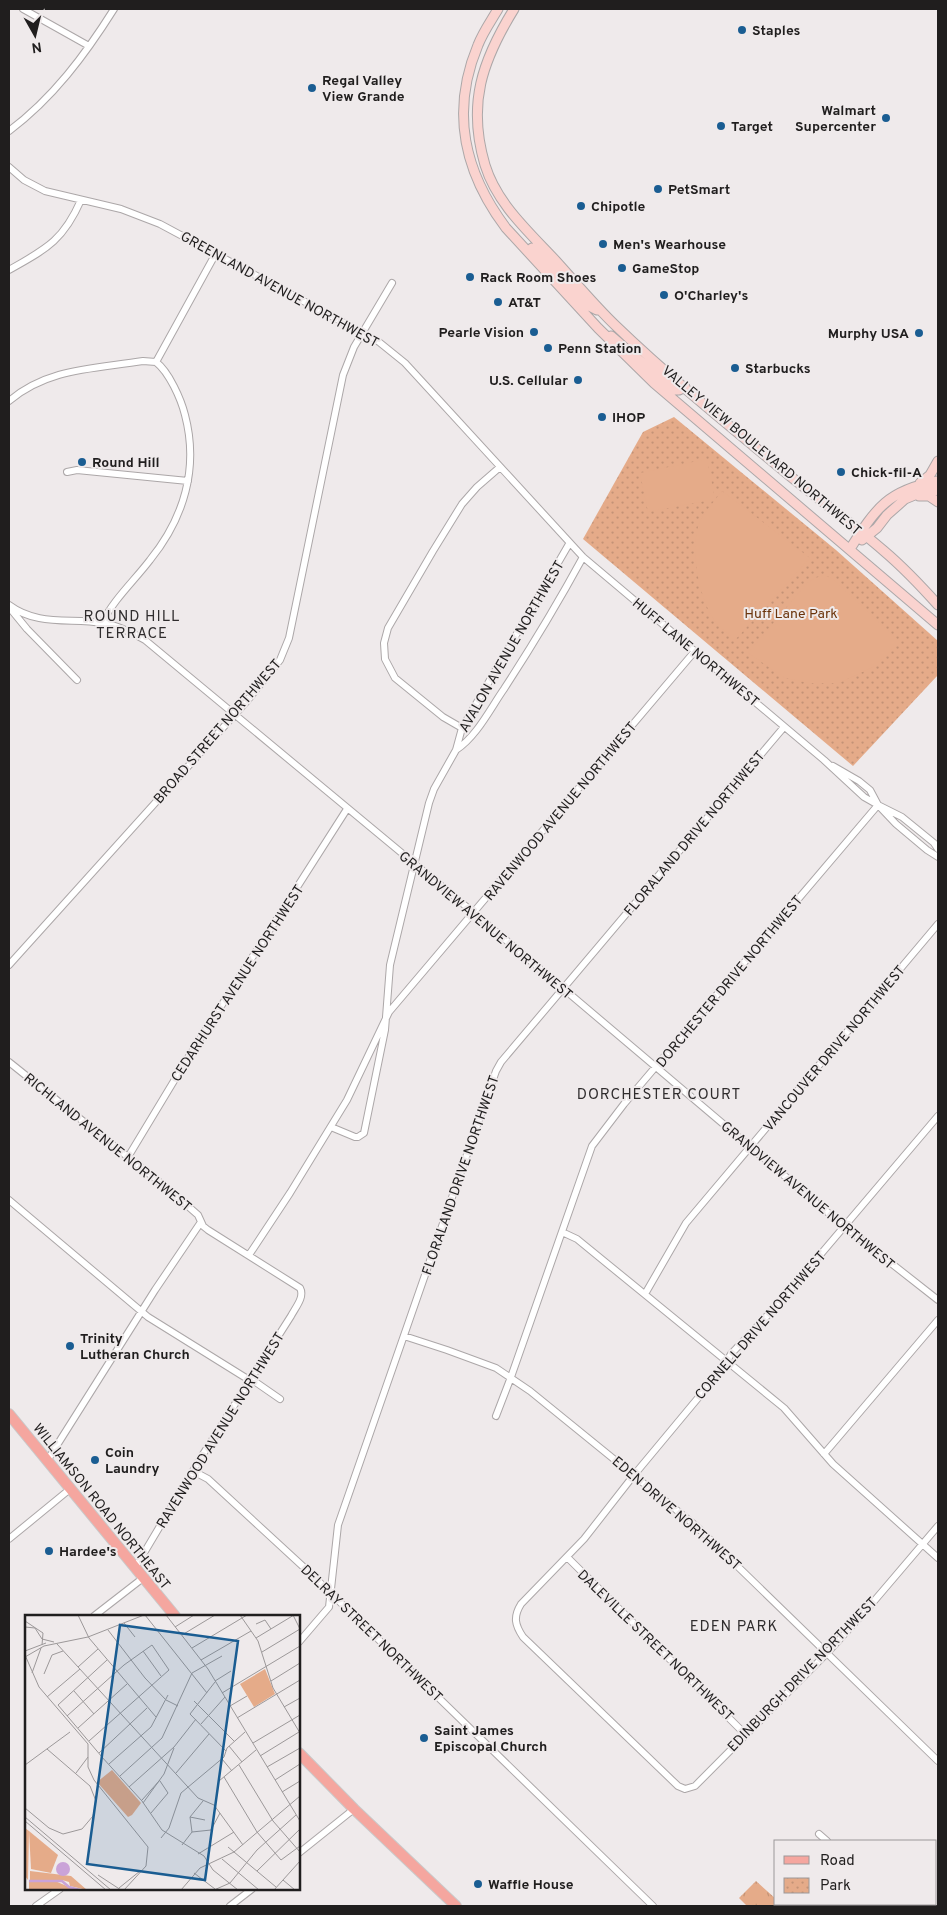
<svg xmlns="http://www.w3.org/2000/svg" width="947" height="1915" font-family="Overpass,sans-serif">
<style>
.grass{fill:url(#grass-tufts)}
.park{fill:url(#park-dots)}
.garden{fill:#e5ab89}
.lines{fill:none;stroke-linecap:round;stroke-linejoin:round}
.street-casing{stroke:#aca7a8;stroke-width:8}
.secondary-casing{stroke:#aca7a8;stroke-width:11}
.primary-casing{stroke:#c9c9c9;stroke-width:12}
.street{stroke:#fff;stroke-width:6}
.secondary{stroke:#fad3cf;stroke-width:9}
.primary{stroke:#f5a69f;stroke-width:10}
.poi-dot{fill:#1a5d92;stroke:#efeaeb;stroke-width:2}
.labels{text-anchor:middle;stroke-width:4;stroke-linejoin:round;paint-order:stroke}
.poi-label{font-size:14px;font-weight:bold;fill:#201e1e;stroke:#efeaeb;text-anchor:start}
.street-label{font-size:14px;fill:#201e1e;stroke:#efeaeb}
.park-label{font-size:14px;fill:#6b340c;stroke:#efeaeb}
.neighbourhood-label{font-size:15px;letter-spacing:1px;fill:#302d2e;stroke:#efeaeb}
.inset-river{fill:none;stroke:#caa3d8;stroke-width:2.5}
.inset-road{fill:none;stroke:#9c9899;stroke-width:1}
.view{fill:#1a5d92;fill-opacity:0.15;stroke:#1a5d92;stroke-width:2.5}
.inset-edge{fill:none;stroke:#201e1e;stroke-width:2.5}
</style>
<defs>
<pattern id="grass-tufts" width="24" height="20" patternUnits="userSpaceOnUse" patternTransform="scale(1.25)"><rect width="24" height="20" fill="#e5ab89"/><path d="M3 7l-1-3M5 7V3M7 7l1-3M15 17l-1-3M17 17v-4M19 17l1-3" fill="none" stroke="#c49376"/></pattern>
<pattern id="park-dots" width="8" height="8" patternUnits="userSpaceOnUse" patternTransform="scale(1.25)"><rect width="8" height="8" fill="#e5ab89"/><path d="M2 2h.1M6 6h.1" fill="none" stroke="#c49376" stroke-width="1.8" stroke-linecap="round"/></pattern>
</defs>
<rect width="100%" height="100%" fill="#efeaeb"/>
<path class="grass" d="M756,1881L776,1899V1904H780L783,1906H747L739,1898Z"/>
<path class="park" d="M674,417L836,550L938,641V675L853,766L583,539L643,432Z"/>
<path class="garden" d="M707,459L715,499L648,512L640,473Z
M722,491L810,558L735,640C730,635 723,630 718,625C699,604 688,544 701,519C707,509 715,500 722,491Z
M825,575L834,580L900,642L873,667L839,683H809L785,678L748,653L807,583L815,578Z"/>
<g class="lines">
<defs>
<path id="street" d="M23,9L89,46
M9,131C53,98 85,55 114,9
M9,167L24,180L45,191L121,209L160,224L363,333L379,342L405,363L583,557L824,760L864,797L878,805L896,824L927,850L938,857
M9,270C46,249 63,241 81,200
M156,362L216,253
M9,401C48,368 94,369 143,361L156,362
M67,472L77,470L188,481
M9,605C37,626 69,618 102,623C117,625 131,632 145,640L474,913L845,1227L938,1300
M9,607L27,629L77,680
M102,623C114,599 134,581 150,560C184,518 199,468 185,415C181,399 169,372 156,362
M462,728L443,717L395,678L385,659L384,643L388,628L433,551L462,504L477,487L500,467
M456,750C477,736 490,709 504,689C532,646 558,603 583,557
M833,766L859,781L870,790L878,805L902,817L934,843L938,849
M9,965L247,701L280,660L289,638L343,375L354,347L392,283
M9,1062L173,1193L198,1215L203,1226L208,1230L300,1288C305,1297 295,1308 291,1316L200,1459L135,1568
M938,1116L781,1301L731,1354L723,1368L634,1475L584,1539L521,1604C513,1617 515,1625 523,1637L678,1786L685,1789L695,1786L827,1653L869,1607L938,1526
M331,1127L355,1137H358L364,1133L385,1030L390,965L429,803L434,789L456,750L462,728L569,544
M128,1157L186,1061L347,809
M9,1200L148,1317L246,1378L254,1381L280,1399
M562,1232L577,1239L784,1408L833,1464L938,1558
M249,1255L290,1193L347,1100L389,1012L695,651
M645,1294L686,1223L938,924
M404,1336L447,1350L496,1368L530,1391L695,1525L938,1761
M496,1416L511,1377L592,1146L624,1104L878,805
M824,1454L938,1320
M47,1461L155,1290L201,1222
M193,1471L208,1479L309,1572L653,1906
M9,1539L70,1489
M567,1557L745,1734
M94,1616L143,1578
M299,1642L329,1607L338,1525L496,1071L501,1062L784,727
M819,1834L827,1841
M299,1853L354,1809
M890,1904L893,1906
M36,1906L60,1889
M230,1906L252,1889"/>
<path id="secondary" d="M498,9C491,21 483,32 478,45C450,112 464,172 506,228L598,328L654,383L938,625
M514,9C482,61 467,104 485,165C497,204 529,232 556,261C576,283 595,306 616,326C670,378 732,428 790,476C821,501 854,525 884,551C904,568 921,586 938,605
M528,251L532,248L536,250L587,305L597,310
M611,336L674,390H679L685,387
M920,483L930,475L938,461
M919,496H929L938,502
M862,540L877,528L887,515L905,499L917,494L938,490
M850,549C876,508 888,490 938,481"/>
<path id="primary" d="M9,1414L175,1616
M299,1753L354,1809L456,1906"/>
</defs>
<use href="#street" class="street-casing"/>
<use href="#secondary" class="secondary-casing"/>
<use href="#primary" class="primary-casing"/>
<use href="#street" class="street"/>
<use href="#secondary" class="secondary"/>
<use href="#primary" class="primary"/>
</g>
<g class="poi-dot">
<circle cx="742" cy="30" r="5"/>
<circle cx="312" cy="88" r="5"/>
<circle cx="886" cy="118" r="5"/>
<circle cx="721" cy="126" r="5"/>
<circle cx="658" cy="189" r="5"/>
<circle cx="581" cy="206" r="5"/>
<circle cx="603" cy="244" r="5"/>
<circle cx="622" cy="268" r="5"/>
<circle cx="470" cy="277" r="5"/>
<circle cx="664" cy="295" r="5"/>
<circle cx="498" cy="302" r="5"/>
<circle cx="534" cy="332" r="5"/>
<circle cx="919" cy="333" r="5"/>
<circle cx="548" cy="348" r="5"/>
<circle cx="735" cy="368" r="5"/>
<circle cx="578" cy="380" r="5"/>
<circle cx="602" cy="417" r="5"/>
<circle cx="82" cy="462" r="5"/>
<circle cx="841" cy="472" r="5"/>
<circle cx="70" cy="1346" r="5"/>
<circle cx="95" cy="1460" r="5"/>
<circle cx="49" cy="1551" r="5"/>
<circle cx="424" cy="1738" r="5"/>
<circle cx="478" cy="1884" r="5"/>
</g>
<g class="labels">
<g class="poi-label">
<text x="752" y="35">Staples</text>
<text x="322" y="85">Regal Valley<tspan x="322" dy="16">View Grande</tspan></text>
<text x="876" y="115" text-anchor="end">Walmart<tspan x="876" dy="16">Supercenter</tspan></text>
<text x="731" y="131">Target</text>
<text x="668" y="194">PetSmart</text>
<text x="591" y="211">Chipotle</text>
<text x="613" y="249">Men's Wearhouse</text>
<text x="632" y="273">GameStop</text>
<text x="480" y="282">Rack Room Shoes</text>
<text x="674" y="300">O'Charley's</text>
<text x="508" y="307">AT&amp;T</text>
<text x="524" y="337" text-anchor="end">Pearle Vision</text>
<text x="909" y="338" text-anchor="end">Murphy USA</text>
<text x="558" y="353">Penn Station</text>
<text x="745" y="373">Starbucks</text>
<text x="568" y="385" text-anchor="end">U.S. Cellular</text>
<text x="612" y="422">IHOP</text>
<text x="92" y="467">Round Hill</text>
<text x="851" y="477">Chick-fil-A</text>
<text x="80" y="1343">Trinity<tspan x="80" dy="16">Lutheran Church</tspan></text>
<text x="105" y="1457">Coin<tspan x="105" dy="16">Laundry</tspan></text>
<text x="59" y="1556">Hardee's</text>
<text x="434" y="1735">Saint James<tspan x="434" dy="16">Episcopal Church</tspan></text>
<text x="488" y="1889">Waffle House</text>
</g>
<g class="street-label">
<text transform="translate(280 289) rotate(29)" y="5">GREENLAND AVENUE NORTHWEST</text>
<text transform="translate(762 450) rotate(40)" y="5">VALLEY VIEW BOULEVARD NORTHWEST</text>
<text transform="translate(511 646) rotate(-60)" y="5">AVALON AVENUE NORTHWEST</text>
<text transform="translate(696 652) rotate(40)" y="5">HUFF LANE NORTHWEST</text>
<text transform="translate(217 731) rotate(-49)" y="5">BROAD STREET NORTHWEST</text>
<text transform="translate(560 811) rotate(-50)" y="5">RAVENWOOD AVENUE NORTHWEST</text>
<text transform="translate(694 833) rotate(-50)" y="5">FLORALAND DRIVE NORTHWEST</text>
<text transform="translate(486 925) rotate(40)" y="5">GRANDVIEW AVENUE NORTHWEST</text>
<text transform="translate(729 981) rotate(-50)" y="5">DORCHESTER DRIVE NORTHWEST</text>
<text transform="translate(237 983) rotate(-57)" y="5">CEDARHURST AVENUE NORTHWEST</text>
<text transform="translate(834 1048) rotate(-50)" y="5">VANCOUVER DRIVE NORTHWEST</text>
<text transform="translate(108 1142) rotate(39)" y="5">RICHLAND AVENUE NORTHWEST</text>
<text transform="translate(460 1175) rotate(-71)" y="5">FLORALAND DRIVE NORTHWEST</text>
<text transform="translate(808 1195) rotate(40)" y="5">GRANDVIEW AVENUE NORTHWEST</text>
<text transform="translate(760 1325) rotate(-49)" y="5">CORNELL DRIVE NORTHWEST</text>
<text transform="translate(220 1430) rotate(-58)" y="5">RAVENWOOD AVENUE NORTHWEST</text>
<text transform="translate(102 1506) rotate(51)" y="5">WILLIAMSON ROAD NORTHEAST</text>
<text transform="translate(677 1513) rotate(41)" y="5">EDEN DRIVE NORTHWEST</text>
<text transform="translate(372 1633) rotate(44)" y="5">DELRAY STREET NORTHWEST</text>
<text transform="translate(656 1645) rotate(44)" y="5">DALEVILLE STREET NORTHWEST</text>
<text transform="translate(802 1674) rotate(-46)" y="5">EDINBURGH DRIVE NORTHWEST</text>
</g>
<g class="park-label">
<text x="791" y="618">Huff Lane Park</text>
</g>
<g class="neighbourhood-label">
<text x="132" y="621">ROUND HILL<tspan x="132" dy="17">TERRACE</tspan></text>
<text x="659" y="1099">DORCHESTER COURT</text>
<text x="734" y="1631">EDEN PARK</text>
</g>
</g>
<g transform="translate(25 1615)">
<rect width="275" height="275" fill="#efeaeb"/>
<path d="M4,216L33,240L26,258L6,254Z" fill="#e5ab89"/>
<path d="M0,213L4,216L3,265L0,261ZM5,256L46,261L62,275L45,271L44,267L37,265L5,266ZM30,266L51,275H4V267Z" fill="#e5ab89"/>
<path d="M240,54L250,79L229,92L215,69ZM87,155L116,188L107,200L103,202L72,167Z" fill="#e5ab89"/>
<path d="M87,165L98,171L87,179L79,169ZM99,173L103,181L100,190H108V195L100,196L99,191L88,182Z" fill="#e5ab89"/>
<path d="M31 254a7 7 0 1 1 14 0a7 7 0 1 1-14 0Z" fill="#caa3d8"/>
<path class="inset-river" d="M4,266H37L44,272L55,275"/>
<path class="inset-road" d="M53,0L64,23L131,102M120,0L182,78M141,0L183,54L275,206M215,0L233,26L248,73L275,118M268,0L275,14M0,6L18,18L17,30M99,8L110,22M231,9L240,5L246,14M0,12L10,13L17,24L29,27M150,12L169,0M83,15L120,63L141,85L153,91M157,20L190,0M231,23L269,0M32,29L173,183L189,190L218,230M167,33L222,0M0,36L21,28M118,36L136,61M237,37L275,14M0,40L14,72L63,129V152L69,165L123,232L121,251L99,275M0,42L19,31L63,22L119,0M176,45L226,16M53,52L73,34M7,58L16,33M19,59L27,40L38,36M190,66L206,56M246,66L275,48M190,67L165,99L201,136M49,76L69,99M197,78L275,31M22,82L55,54M169,86L209,126M205,91L222,81M259,92L275,83M42,101L99,50L127,30L144,55L64,126M212,103L275,65M176,109L200,82M53,113L102,69M228,128L275,100M204,131L217,147M74,138L122,93M76,141L117,186L137,215L179,241L188,255L213,275M235,141L274,117M77,142L33,90L82,45M197,144L207,156M84,149L126,112L143,80M0,150L45,117M214,150L248,206L275,237M242,152L275,133M51,158L63,142M151,158L184,119M95,161L137,123L167,58L197,41M199,162L232,217L256,245L275,231M250,165L275,149M194,166L231,135M104,172L149,132L171,104M257,177L275,166M117,185L135,165M118,188L139,159L149,133M0,193L24,213L38,219L57,214L68,201L71,186L65,171L22,134M126,198L143,178L135,166M0,202L86,275M165,202L180,205M0,206L81,275M167,217L186,215L195,198M167,217L165,202L178,186M136,223L144,213L156,178L199,142L202,133L220,117M157,230L167,217M203,232L251,272M173,239L209,217M197,244L234,275M232,256L275,214M169,258L190,274M73,260L96,275M258,265L270,275M94,273L115,256M156,275L175,253L209,237L275,181M189,275L205,268L232,235L271,200M249,275L275,246"/>
<path class="view" d="M95,10L213,26L180,265L62,249Z"/>
<rect width="275" height="275" class="inset-edge"/>
</g>
<rect width="947" height="1915" fill="none" stroke="#201e1e" stroke-width="20"/>
<rect x="774" y="1840" width="162" height="65" fill="#efeaeb" stroke="#9c9899"/>
<rect x="784" y="1856" width="25" height="8" fill="#f5a69f" stroke="#9c9899"/>
<text x="820" y="1865" font-size="15" fill="#201e1e">Road</text>
<rect x="784" y="1878" width="25" height="15" fill="url(#park-dots)" stroke="#9c9899"/>
<text x="820" y="1890" font-size="15" fill="#201e1e">Park</text>
<g transform="translate(35 35) rotate(172)" stroke="#efeaeb" stroke-width="4" paint-order="stroke">
<path d="M0-4L9 19L0 12L-9 19Z" fill="#201e1e"/>
<text y="-8" font-size="14" font-weight="bold" text-anchor="middle" fill="#201e1e">N</text>
</g>
</svg>
